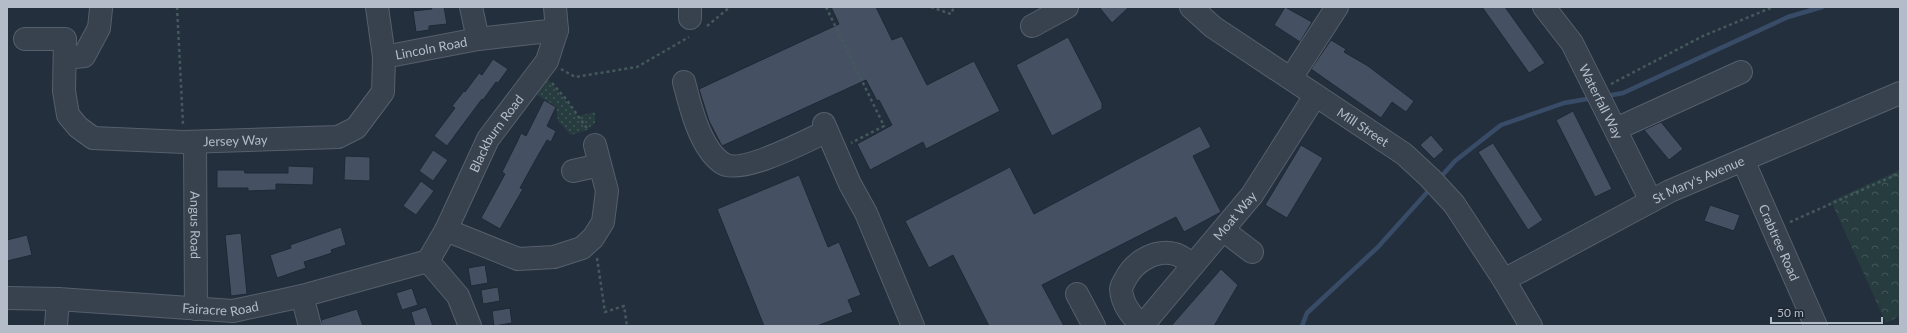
<svg xmlns="http://www.w3.org/2000/svg" width="1907" height="333" font-family="Lato,sans-serif">
<style>
.grass{fill:url(#grass-dots)}
.park{fill:url(#park-crowns)}
.lines{fill:none;stroke-linecap:round;stroke-linejoin:round}
.stream{stroke:#394c67;stroke-width:4.5}
.building{fill:#455162;stroke:#1f2835}
.minor-casing{stroke:#565f6c;stroke-width:24}
.path{stroke:#44595c;stroke-width:2.5;stroke-dasharray:3 3;stroke-linecap:butt}
.minor{stroke:#38414e;stroke-width:22}
.labels{text-anchor:middle;stroke-width:4;stroke-linejoin:round;paint-order:stroke}
.street-label{font-size:13px;fill:#b4bcc9;stroke:#1d2633}
</style>
<defs>
<pattern id="grass-dots" width="8" height="8" patternUnits="userSpaceOnUse"><rect width="8" height="8" fill="#263c3f"/><path d="M2 2h.1M6 6h.1" fill="none" stroke="#435659" stroke-width="1.8" stroke-linecap="round"/></pattern>
<pattern id="park-crowns" width="20" height="18" patternUnits="userSpaceOnUse"><rect width="20" height="18" fill="#263c3f"/><path d="M2 6a3 3 0 1 1 6 0M12 15a3 3 0 1 1 6 0" fill="none" stroke="#435659"/></pattern>
</defs>
<rect width="100%" height="100%" fill="#242f3e"/>
<path class="grass" d="M547,78L578,116L595,112V123L587,130L571,135L558,121L556,107L534,93Z"/>
<path class="park" d="M1900,170V316L1886,323L1831,201Z"/>
<g class="lines">
<path class="stream" d="M1612,95L1623,93L1788,17L1822,7
M1439,179L1455,161L1501,125L1564,103L1587,99
M1302,326L1307,313L1378,247L1431,188"/>
</g>
<path class="building" d="M431,7H444L447,24L429,26V30L416,32L413,11L432,9Z
M831,7H876L892,40L902,36L927,85L974,61L1000,111L926,149L923,142L870,170L857,144L892,125L879,100L877,101L866,80L722,146L709,121L699,89L839,24Z
M1099,7H1129L1112,23Z
M1285,7L1312,22L1300,42L1274,25Z
M1482,7H1505L1545,63L1529,73Z
M1068,37L1102,103V109L1052,136L1016,65Z
M1331,40L1346,49L1344,52L1368,66L1414,101L1406,112L1392,102L1381,118L1311,69Z
M493,59L508,69L498,83L496,82L483,100L482,99L447,146L434,136L455,108L452,106L464,91L465,92L479,73L482,75Z
M544,100L556,107L547,126L556,131L551,142L547,140L536,159L520,188L523,189L500,229L481,218L505,174L502,172L518,140L521,133L526,136Z
M1573,111L1612,189L1595,197L1556,120Z
M1661,122L1683,149L1669,160L1644,130Z
M1200,126L1211,147L1193,156L1221,212L1184,232L1176,217L1042,285L1064,326H989L953,255L929,268L905,221L1010,167L1034,214Z
M1431,135L1444,150L1434,159L1420,145Z
M1493,143L1543,220L1528,230L1478,152Z
M1301,145L1323,158L1287,218L1265,205Z
M433,150L448,160L433,181L419,171Z
M345,156L370,157V181L344,180Z
M288,166L314,167L313,185L276,184V190L248,191V188H217V170H244L245,173H288Z
M799,175L828,247L839,242L861,295L848,300L853,312L817,326H764L717,209Z
M421,181L434,191L416,215L403,206Z
M1710,205L1740,215L1734,231L1704,221Z
M341,227L346,245L331,250L332,253L304,262L306,268L277,278L270,255L291,248L290,245Z
M241,233L247,294L231,296L225,235Z
M27,235L32,255L7,261V240Z
M485,265L488,283L471,286L468,268Z
M1221,269L1238,285L1214,326H1171Z
M498,287L500,301L483,304L481,290Z
M412,288L418,305L402,310L396,293Z
M426,307L433,326H415L411,312Z
M510,308L512,323L494,326L492,311Z
M357,309L363,326H322L321,320Z"/>
<g class="lines">
<defs>
<g id="minor">
<path d="M471,7L478,39"/>
<path d="M690,7V18"/>
<path id="s1" d="M1191,7L1213,27L1404,154L1430,178L1454,204L1504,280L1531,326"/>
<path id="s2" d="M1544,7L1572,43L1651,201"/>
<path d="M1032,26L1067,7"/>
<path id="s3" d="M25,39H65L64,91L68,115L78,127L93,138L184,142L338,137L356,128L383,92L384,57L377,7"/>
<path id="s4" d="M384,57L478,39L557,30"/>
<path d="M65,58L84,56L99,28L101,9"/>
<path d="M1291,78L1337,7"/>
<path d="M684,82C690,106 700,148 722,163C740,176 808,140 827,131"/>
<path d="M824,124L850,184L866,213L913,326"/>
<path d="M1616,129L1741,72"/>
<path id="s5" d="M195,142L196,309"/>
<path id="s6" d="M1743,160L1816,326"/>
<path d="M573,171L600,165"/>
<path d="M446,230L518,259L554,257L582,248L593,238L603,222L607,191L595,145"/>
<path d="M1223,230L1252,252"/>
<path id="s7" d="M428,261L446,230L488,139L547,61L557,30L555,7"/>
<path d="M428,261L458,296L470,326"/>
<path id="s8" d="M1504,280L1670,191L1900,93"/>
<path d="M1077,294L1094,326"/>
<path d="M302,296L310,326"/>
<path id="s9" d="M7,298L58,299L233,311L302,296L428,261"/>
<path d="M56,326L58,299"/>
<path id="s10" d="M1142,326L1252,195L1315,96"/>
<path d="M1142,326C1132,316 1122,305 1121,289C1121,286 1124,282 1126,278C1135,261 1156,249 1175,254C1181,255 1188,262 1193,265"/>
</g>
</defs>
<use href="#minor" class="minor-casing"/>
<path class="path" d="M177,7L183,124
M826,7L884,126L851,143
M931,7L951,14L954,7
M707,26L730,7
M561,69L575,77L637,67L689,37
M552,83L566,99L588,130
M1611,84L1703,36L1773,7
M1790,222L1900,173
M597,258L605,312L624,306L627,326"/>
<use href="#minor" class="minor"/>
</g>
<g class="labels">
<g class="street-label">
<text dy="5" stroke="none"><textPath href="#s4" startOffset="48">Lincoln Road</textPath></text>
<text dy="5" stroke="none"><textPath href="#s2" startOffset="111">Waterfall Way</textPath></text>
<text dy="5" stroke="none"><textPath href="#s1" startOffset="210">Mill Street</textPath></text>
<text dy="5" stroke="none"><textPath href="#s7" startOffset="145">Blackburn Road</textPath></text>
<text dy="5" stroke="none"><textPath href="#s3" startOffset="293">Jersey Way</textPath></text>
<text dy="5" stroke="none"><textPath href="#s8" startOffset="219">St Mary's Avenue</textPath></text>
<text dy="5" stroke="none"><textPath href="#s10" startOffset="144">Moat Way</textPath></text>
<text dy="5" stroke="none"><textPath href="#s5" startOffset="83">Angus Road</textPath></text>
<text dy="5" stroke="none"><textPath href="#s6" startOffset="90">Crabtree Road</textPath></text>
<text dy="5" stroke="none"><textPath href="#s9" startOffset="214">Fairacre Road</textPath></text>
</g>
</g>
<rect width="1907" height="333" fill="none" stroke="#b4bcc9" stroke-width="16"/>
<path d="M1771 317v6h111v-6" fill="none" stroke="#b4bcc9" stroke-width="2"/>
<text x="1777" y="317" font-size="12" fill="#b4bcc9" stroke="#1d2633" stroke-width="3" paint-order="stroke">50 m</text>
</svg>
